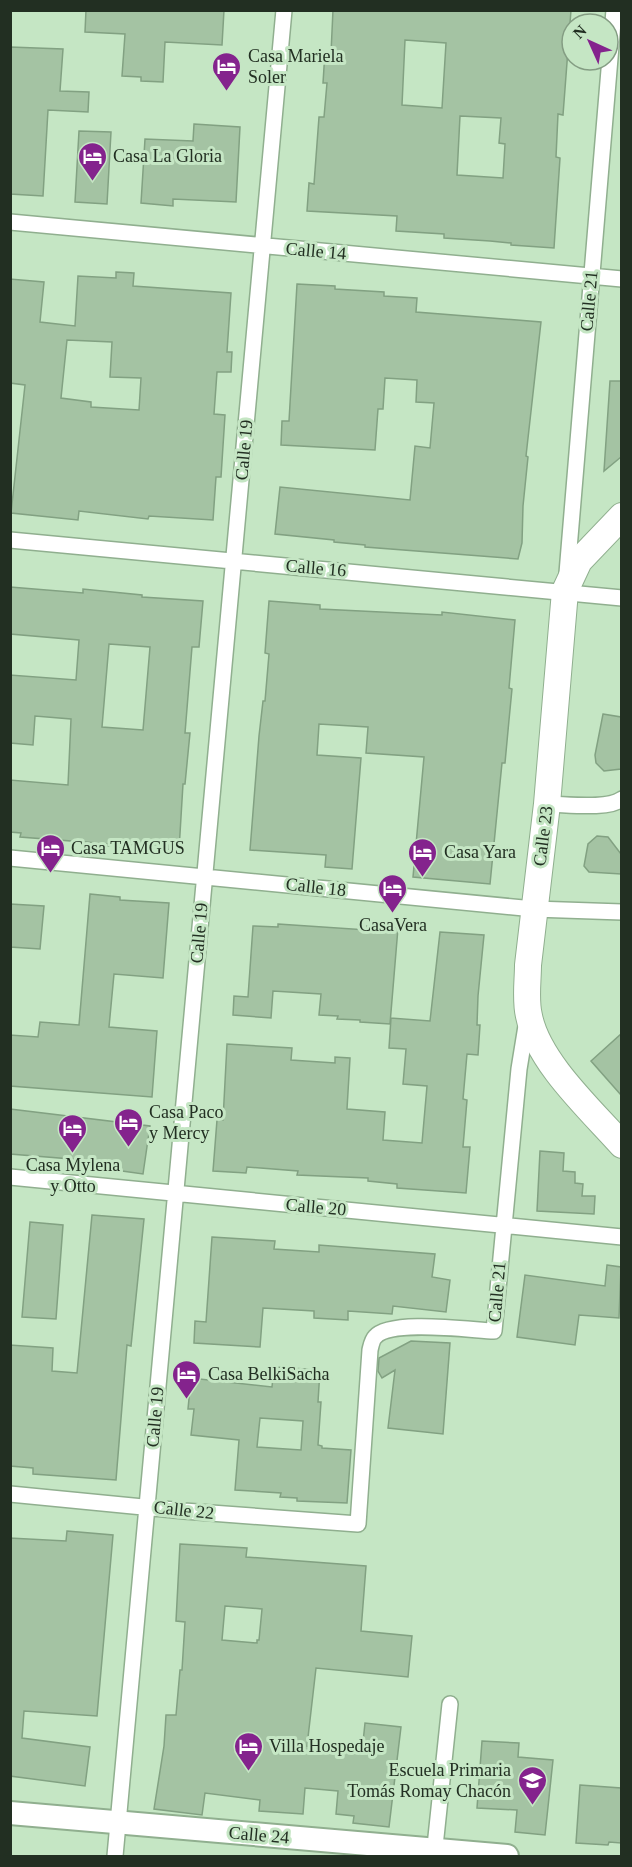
<svg xmlns="http://www.w3.org/2000/svg" width="632" height="1867" font-family="Georgia,serif">
<style>
.building{fill:#a4c3a3;stroke:#82a182;stroke-width:1.5;fill-rule:evenodd}
.lines{fill:none;stroke-linecap:round;stroke-linejoin:round}
.street-casing{stroke:#90af8f;stroke-width:18}
.secondary-casing{stroke:#90af8f;stroke-width:26}
.primary-casing{stroke:#90af8f;stroke-width:28}
.street{stroke:#fff;stroke-width:15}
.secondary{stroke:#fff;stroke-width:22}
.primary{stroke:#fff;stroke-width:26}
.labels{text-anchor:middle;stroke-width:6;stroke-linejoin:round;paint-order:stroke}
.poi-label{font-size:18px;fill:#222f22;stroke:#c5e6c4;text-anchor:start}
.street-label{font-size:18px;fill:#222f22;stroke:#c5e6c4}
</style>
<rect width="100%" height="100%" fill="#c5e6c4"/>
<path class="building" d="M86,10H224L222,45L165,42L163,82L141,81V77L122,76L125,34L85,32Z
M333,10H571L563,115L558,114L556,157L560,158L554,248L511,245V243L490,241L444,238V234L396,231L397,216L307,211L309,183L314,184L319,117H324L327,83H323L325,52L331,53ZM405,40L446,43L442,108L402,105ZM460,116L501,118L499,143L505,144L503,178L457,175Z
M10,47L63,49L60,91L89,92L88,112L48,110L43,196L10,194Z
M194,124L240,127L236,202L173,199V206L141,203L145,139L193,141Z
M79,131L111,132L107,204L75,202Z
M116,272L134,273L133,286L231,293L227,352H232L231,372H217L214,414L225,415L221,477H216L213,520L149,516L148,519L79,511L78,520L11,513L25,385L10,383V279L44,282L40,322L75,326L78,276L116,278ZM67,340L112,342L110,377L141,378L139,410L91,407V402L61,398Z
M297,284L335,286V289L384,292V296L417,298L416,312L541,322L526,456L528,457L523,506L522,543L518,559L365,547V545L334,542V540L275,534L280,487L410,500L415,446L430,448L434,403L416,402L417,380L385,378L383,409H378L375,450L281,445L282,421H289Z
M610,381H621V457L604,471Z
M10,587L83,593V589L142,595V597L203,601L199,647H192L185,733H190L185,784H183L179,850L108,846L109,844L20,837L21,833L10,832V780L68,785L71,719L35,716L33,745L10,743V675L76,680L79,640L10,634ZM109,644L150,647L143,730L102,727Z
M269,601L320,605V609L442,615V612L515,620L509,688L512,689L509,720L505,763H502L490,884L413,877L424,757L366,753L368,727L319,724L317,755L361,758L352,869L325,867L326,855L250,850L259,736L263,701H265L269,654L265,653Z
M603,714L621,717V769L604,771L596,763L595,755Z
M597,836L608,837L621,854V874L589,872L584,866L588,844Z
M90,894L120,897V900L169,903L163,978L114,974L109,1027L157,1031L152,1097L10,1086V1035L38,1037L40,1022L79,1025Z
M10,904L44,906L40,949L10,947Z
M278,924L367,930V926L398,928L390,1024L360,1022V1020L337,1019L338,1016L319,1015L321,994L273,991L271,1018L233,1015L234,996L248,997L253,926L278,927Z
M440,932L484,935L478,996L477,1025H480L478,1055L467,1054L463,1099L467,1100L463,1147H470L466,1193L397,1188V1184L368,1181V1178L297,1175L298,1171L247,1167L246,1173L213,1171L217,1120H223L227,1044L292,1048L291,1060L335,1063V1057L350,1058L347,1109L385,1112L383,1140L422,1143L427,1086L403,1084L406,1049L389,1048L391,1018L430,1021Z
M621,1034V1095L591,1061Z
M10,1109L150,1126L143,1174L108,1169V1162L10,1154Z
M540,1151L564,1153L563,1171L575,1172V1183L583,1184L582,1196H595L594,1214L537,1211Z
M92,1215L144,1219L131,1346L127,1345L116,1480L33,1474V1468L10,1466V1345L53,1348L52,1371L77,1373Z
M30,1222L63,1225L56,1319L22,1317Z
M212,1237L275,1241L274,1249L319,1252V1245L435,1254L432,1277L450,1280L446,1312L393,1306L392,1314L348,1311V1320L314,1318V1311L263,1308L260,1347L194,1343L195,1321L206,1322Z
M607,1265L621,1267L619,1318L579,1315L575,1345L517,1337L525,1275L605,1286Z
M411,1341L450,1343L443,1434L388,1428L395,1370L382,1378L378,1371L379,1358Z
M274,1367L320,1370L318,1402H321L318,1445L322,1446V1448L351,1450L347,1503L297,1501V1498L280,1497L281,1493L235,1490L239,1440L191,1435L194,1409H188L191,1378L272,1387ZM260,1418L303,1421L301,1450L257,1447Z
M67,1531L113,1535L97,1716L24,1711L22,1738L90,1747L85,1786L10,1776V1538L66,1541Z
M180,1544L247,1548L246,1557L366,1566L361,1631L412,1636L408,1677L316,1668L307,1746L362,1752L365,1723L401,1727L389,1827L353,1823L354,1816L336,1814L338,1791L305,1788L303,1814L259,1811L260,1800L205,1793L202,1815L154,1809L164,1746L166,1715H176L180,1670H182L185,1622L176,1621ZM225,1606L262,1609L259,1640H257V1643L222,1640Z
M482,1741L519,1743L518,1757L553,1760L545,1835L515,1832L517,1810L477,1808Z
M580,1785L621,1788V1843L609,1842L608,1845L576,1843Z"/>
<g class="lines">
<defs>
<path id="street" d="M10,222L622,279
M10,540L622,598
M567,573L614,10
M547,804C565,804 608,810 622,799
M10,858L534,909L622,912
M10,1177L622,1237
M10,1494L184,1511L358,1524L370,1350C371,1346 372,1340 375,1337C390,1319 470,1330 494,1331L519,1069L527,1020
M115,1856L284,10
M434,1856L450,1704"/>
<path id="secondary" d="M10,1813L507,1856"/>
<path id="primary" d="M622,516L579,561L565,591L547,804L528,965C528,981 525,1000 529,1016C538,1062 591,1110 622,1145"/>
</defs>
<use href="#street" class="street-casing"/>
<use href="#secondary" class="secondary-casing"/>
<use href="#primary" class="primary-casing"/>
<use href="#street" class="street"/>
<use href="#secondary" class="secondary"/>
<use href="#primary" class="primary"/>
</g>
<defs>
<symbol id="hotel-pin" viewBox="-11 -11 22 30"><path d="M0 17L-7.5 6A9.5 9.5 0 1 1 7.5 6Z" fill="#84238d" stroke="#c5e6c4"/><path d="M-6-4.5h1.5V1H6V5H4.5V3h-9V5H-6ZM-4 0a1.8 1.8 0 1 1 3.6 0ZM.5 0V-2.5h3Q6-2.5 6 0Z" fill="#fff"/></symbol>
<symbol id="school-pin" viewBox="-11 -11 22 30"><path d="M0 17L-7.5 6A9.5 9.5 0 1 1 7.5 6Z" fill="#84238d" stroke="#c5e6c4"/><path d="M0-5L7-2L0 1L-7-2ZM-4 1L0 2.5L4 1V4Q0 6-4 4Z" fill="#fff"/></symbol>
</defs>
<g fill-rule="evenodd">
<use href="#hotel-pin" x="210" y="50" width="33" height="45"/>
<use href="#hotel-pin" x="76" y="140" width="33" height="45"/>
<use href="#hotel-pin" x="34" y="832" width="33" height="45"/>
<use href="#hotel-pin" x="406" y="836" width="33" height="45"/>
<use href="#hotel-pin" x="376" y="872" width="33" height="45"/>
<use href="#hotel-pin" x="112" y="1106" width="33" height="45"/>
<use href="#hotel-pin" x="56" y="1112" width="33" height="45"/>
<use href="#hotel-pin" x="170" y="1358" width="33" height="45"/>
<use href="#hotel-pin" x="232" y="1730" width="33" height="45"/>
<use href="#school-pin" x="516" y="1764" width="33" height="45"/>
</g>
<g class="labels">
<g class="poi-label">
<text x="248" y="62">Casa Mariela<tspan x="248" dy="21">Soler</tspan></text>
<text x="113" y="162">Casa La Gloria</text>
<text x="71" y="854">Casa TAMGUS</text>
<text x="444" y="858">Casa Yara</text>
<text x="393" y="931" text-anchor="middle">CasaVera</text>
<text x="149" y="1118">Casa Paco<tspan x="149" dy="21">y Mercy</tspan></text>
<text x="73" y="1171" text-anchor="middle">Casa Mylena<tspan x="73" dy="21">y Otto</tspan></text>
<text x="208" y="1380">Casa BelkiSacha</text>
<text x="269" y="1752">Villa Hospedaje</text>
<text x="511" y="1776" text-anchor="end">Escuela Primaria<tspan x="511" dy="21">Tomás Romay Chacón</tspan></text>
</g>
<g class="street-label">
<text transform="translate(316 251) rotate(5)" y="6">Calle 14</text>
<text transform="translate(589 301) rotate(-85)" y="6">Calle 21</text>
<text transform="translate(244 450) rotate(-85)" y="6">Calle 19</text>
<text transform="translate(316 568) rotate(5)" y="6">Calle 16</text>
<text transform="translate(543 836) rotate(-83)" y="6">Calle 23</text>
<text transform="translate(316 887) rotate(6)" y="6">Calle 18</text>
<text transform="translate(199 933) rotate(-85)" y="6">Calle 19</text>
<text transform="translate(316 1207) rotate(5)" y="6">Calle 20</text>
<text transform="translate(497 1292) rotate(-85)" y="6">Calle 21</text>
<text transform="translate(155 1417) rotate(-85)" y="6">Calle 19</text>
<text transform="translate(184 1510) rotate(6)" y="6">Calle 22</text>
<text transform="translate(259 1835) rotate(5)" y="6">Calle 24</text>
</g>
</g>
<rect width="632" height="1867" fill="none" stroke="#222f22" stroke-width="24"/>
<g transform="translate(590 42) rotate(315)"><circle r="28" fill="#c5e6c4" stroke="#849d83" stroke-width="1.5"/>
<path d="M0-4.5L10 22L0 15L-10 22Z" fill="#84238d"/>
<text y="-9" font-size="16" font-weight="bold" text-anchor="middle" fill="#222f22">N</text>
</g>
</svg>
